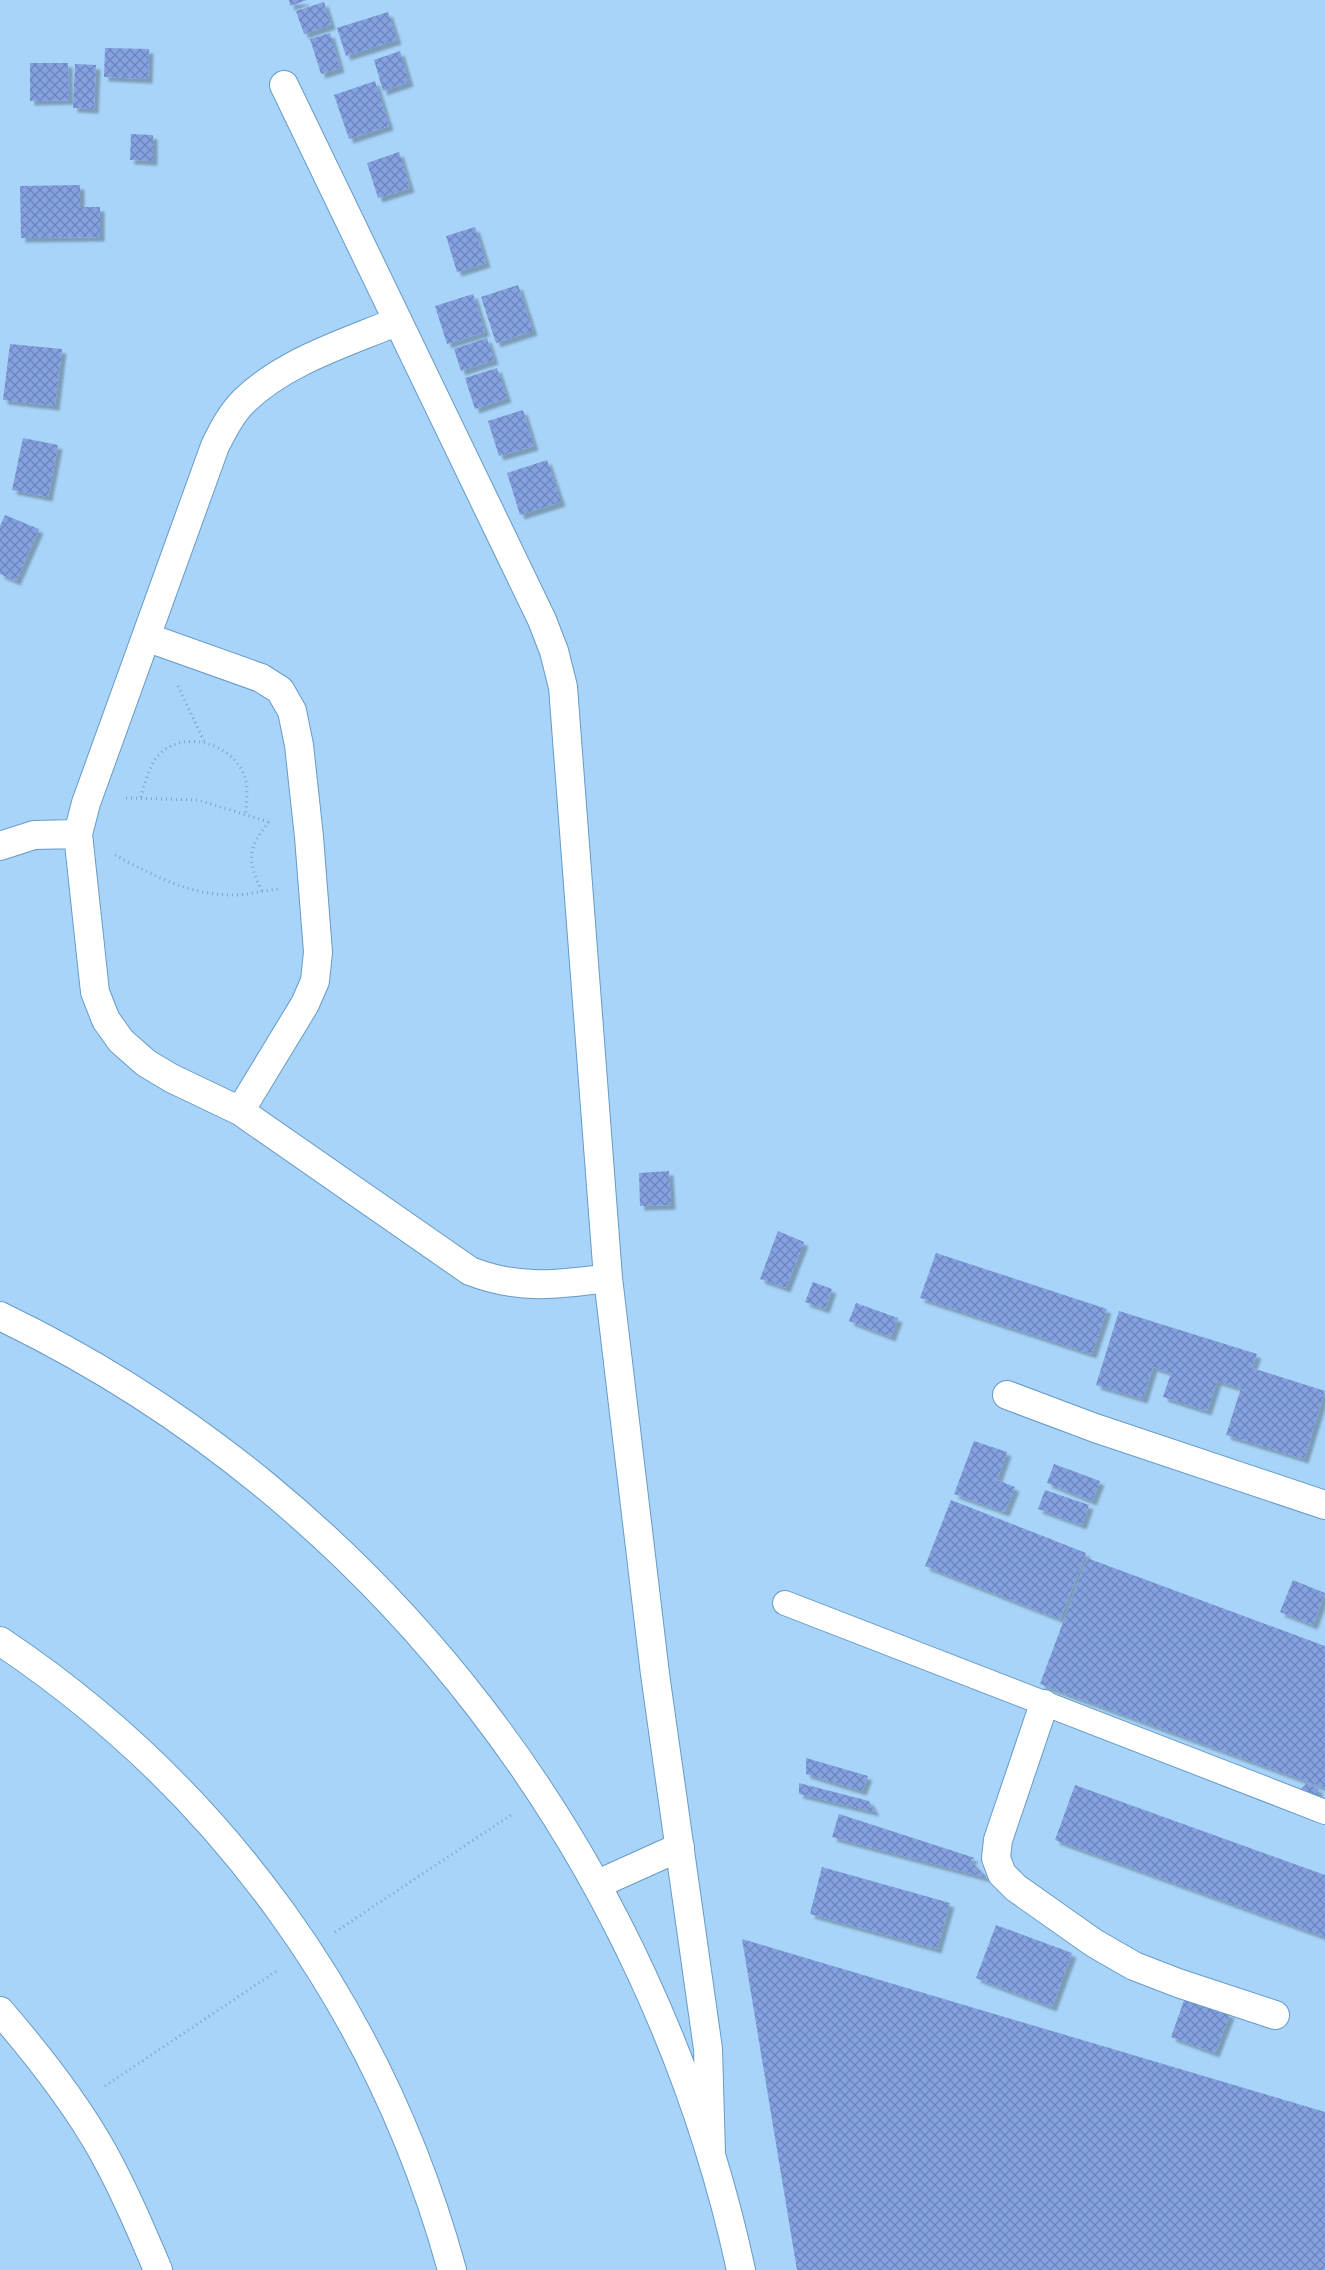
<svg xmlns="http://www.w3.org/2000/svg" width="1325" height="2270" font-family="'Public Sans',sans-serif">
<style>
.building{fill:url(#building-cross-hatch);filter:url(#shadow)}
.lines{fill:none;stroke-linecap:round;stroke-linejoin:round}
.service-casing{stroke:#669bc8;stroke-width:26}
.minor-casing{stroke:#669bc8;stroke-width:30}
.path{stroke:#7ea3c2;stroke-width:3;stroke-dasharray:1 4;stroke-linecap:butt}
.service{stroke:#fff;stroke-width:24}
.minor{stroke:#fff;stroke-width:28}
</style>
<defs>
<pattern id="building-cross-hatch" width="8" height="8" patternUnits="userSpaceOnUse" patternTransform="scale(1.25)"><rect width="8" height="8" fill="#84a1e1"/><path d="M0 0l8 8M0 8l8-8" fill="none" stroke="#6c84b9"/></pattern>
<filter id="shadow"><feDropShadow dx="4.5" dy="4.5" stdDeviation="1" flood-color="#0004"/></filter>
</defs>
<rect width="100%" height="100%" fill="#a8d4f9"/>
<path class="building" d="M289,0H307L290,6Z
M324,2L331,25L304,34L296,11Z
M388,12L397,40L346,56L337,28Z
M330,33L340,68L321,74L310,39Z
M105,48L149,49L148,79L104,77Z
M400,51L409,82L383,91L374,60Z
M30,63H68L69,100L30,101Z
M75,64L96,65L94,109L73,108Z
M375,81L389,126L349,139L334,95Z
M131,134L153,135V161L130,160Z
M399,152L410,188L378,198L367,163Z
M80,185V207H100V237L21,238L20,186Z
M475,227L486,263L457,272L446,236Z
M518,285L533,331L496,343L481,297Z
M473,294L485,332L447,344L435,306Z
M487,338L494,360L461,371L454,349Z
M10,344L62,349L55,406L3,400Z
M497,368L507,398L475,409L465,378Z
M523,410L534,446L499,456L488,421Z
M23,438L58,445L48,497L12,490Z
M547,460L561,502L520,515L507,473Z
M5,515L39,529L16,581L0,574V526Z
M669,1171L671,1205L640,1206L639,1173Z
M778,1231L804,1242L786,1288L760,1279Z
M936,1253L1107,1309L1092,1354L920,1298Z
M813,1282L832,1289L825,1309L805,1302Z
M856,1303L898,1318L891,1337L849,1321Z
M1119,1311L1257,1354L1252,1368L1325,1391L1304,1459L1226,1435L1241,1388L1217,1381L1207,1411L1163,1397L1171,1373L1153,1367L1143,1399L1096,1385Z
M974,1441L1007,1452L997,1480L1015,1487L1005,1512L954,1494Z
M1054,1464L1100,1481L1092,1501L1047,1483Z
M1045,1490L1089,1505L1082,1525L1038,1509Z
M951,1500L1086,1553L1060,1619L925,1566Z
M1087,1558L1325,1646V1788L1040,1684Z
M1293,1580L1325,1593L1313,1625L1280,1612Z
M806,1758L868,1776L862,1791L806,1774Z
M799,1783L869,1801L875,1812L799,1794Z
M1307,1783L1319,1789L1314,1800L1298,1792Z
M1075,1785L1325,1875V1937L1055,1840Z
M839,1814L975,1858L970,1860L987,1878L832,1837Z
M822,1867L950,1903L937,1949L810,1914Z
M996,1925L1072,1953L1052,2007L976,1978Z
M742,1939L1325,2112V2270H797Z
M1185,1998L1230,2014L1215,2053L1171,2037Z"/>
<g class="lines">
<defs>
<path id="service" d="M785,1603L1325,1812"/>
<path id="minor" d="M284,85L542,620L554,651L563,687L608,1278L655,1674L708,2049L711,2153
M398,321C346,343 285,361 244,401C231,414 223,430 215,446L86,803L78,834L95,992L106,1020L121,1041L146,1063L171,1078L240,1111L470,1271C519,1290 557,1285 608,1278
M146,637L261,678L280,690L292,711L299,745L309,837L318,952L315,981L305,1004L240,1111
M0,846L34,835L78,834
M0,1316C381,1499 652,1859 741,2270
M1007,1395L1095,1428L1325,1505
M0,1641C223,1790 381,2011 452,2270
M1044,1704L998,1840L996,1858L1002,1874L1016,1888L1094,1943L1134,1966L1178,1983L1275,2015
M598,1884L680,1847
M0,2011C38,2055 75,2102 103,2152C124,2190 141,2230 158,2270"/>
</defs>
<use href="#service" class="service-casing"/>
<use href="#minor" class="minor-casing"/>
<path class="path" d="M178,686L204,741
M141,797C144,785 148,772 154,761C176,727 231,741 244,775C249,786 246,802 246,813
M126,798L198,800L272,823
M115,855C152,875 189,895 232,895C247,895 263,891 278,889
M262,891C247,861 247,848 269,822
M335,1932L511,1815
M105,2086L278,1970"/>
<use href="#service" class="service"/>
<use href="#minor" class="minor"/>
</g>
</svg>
